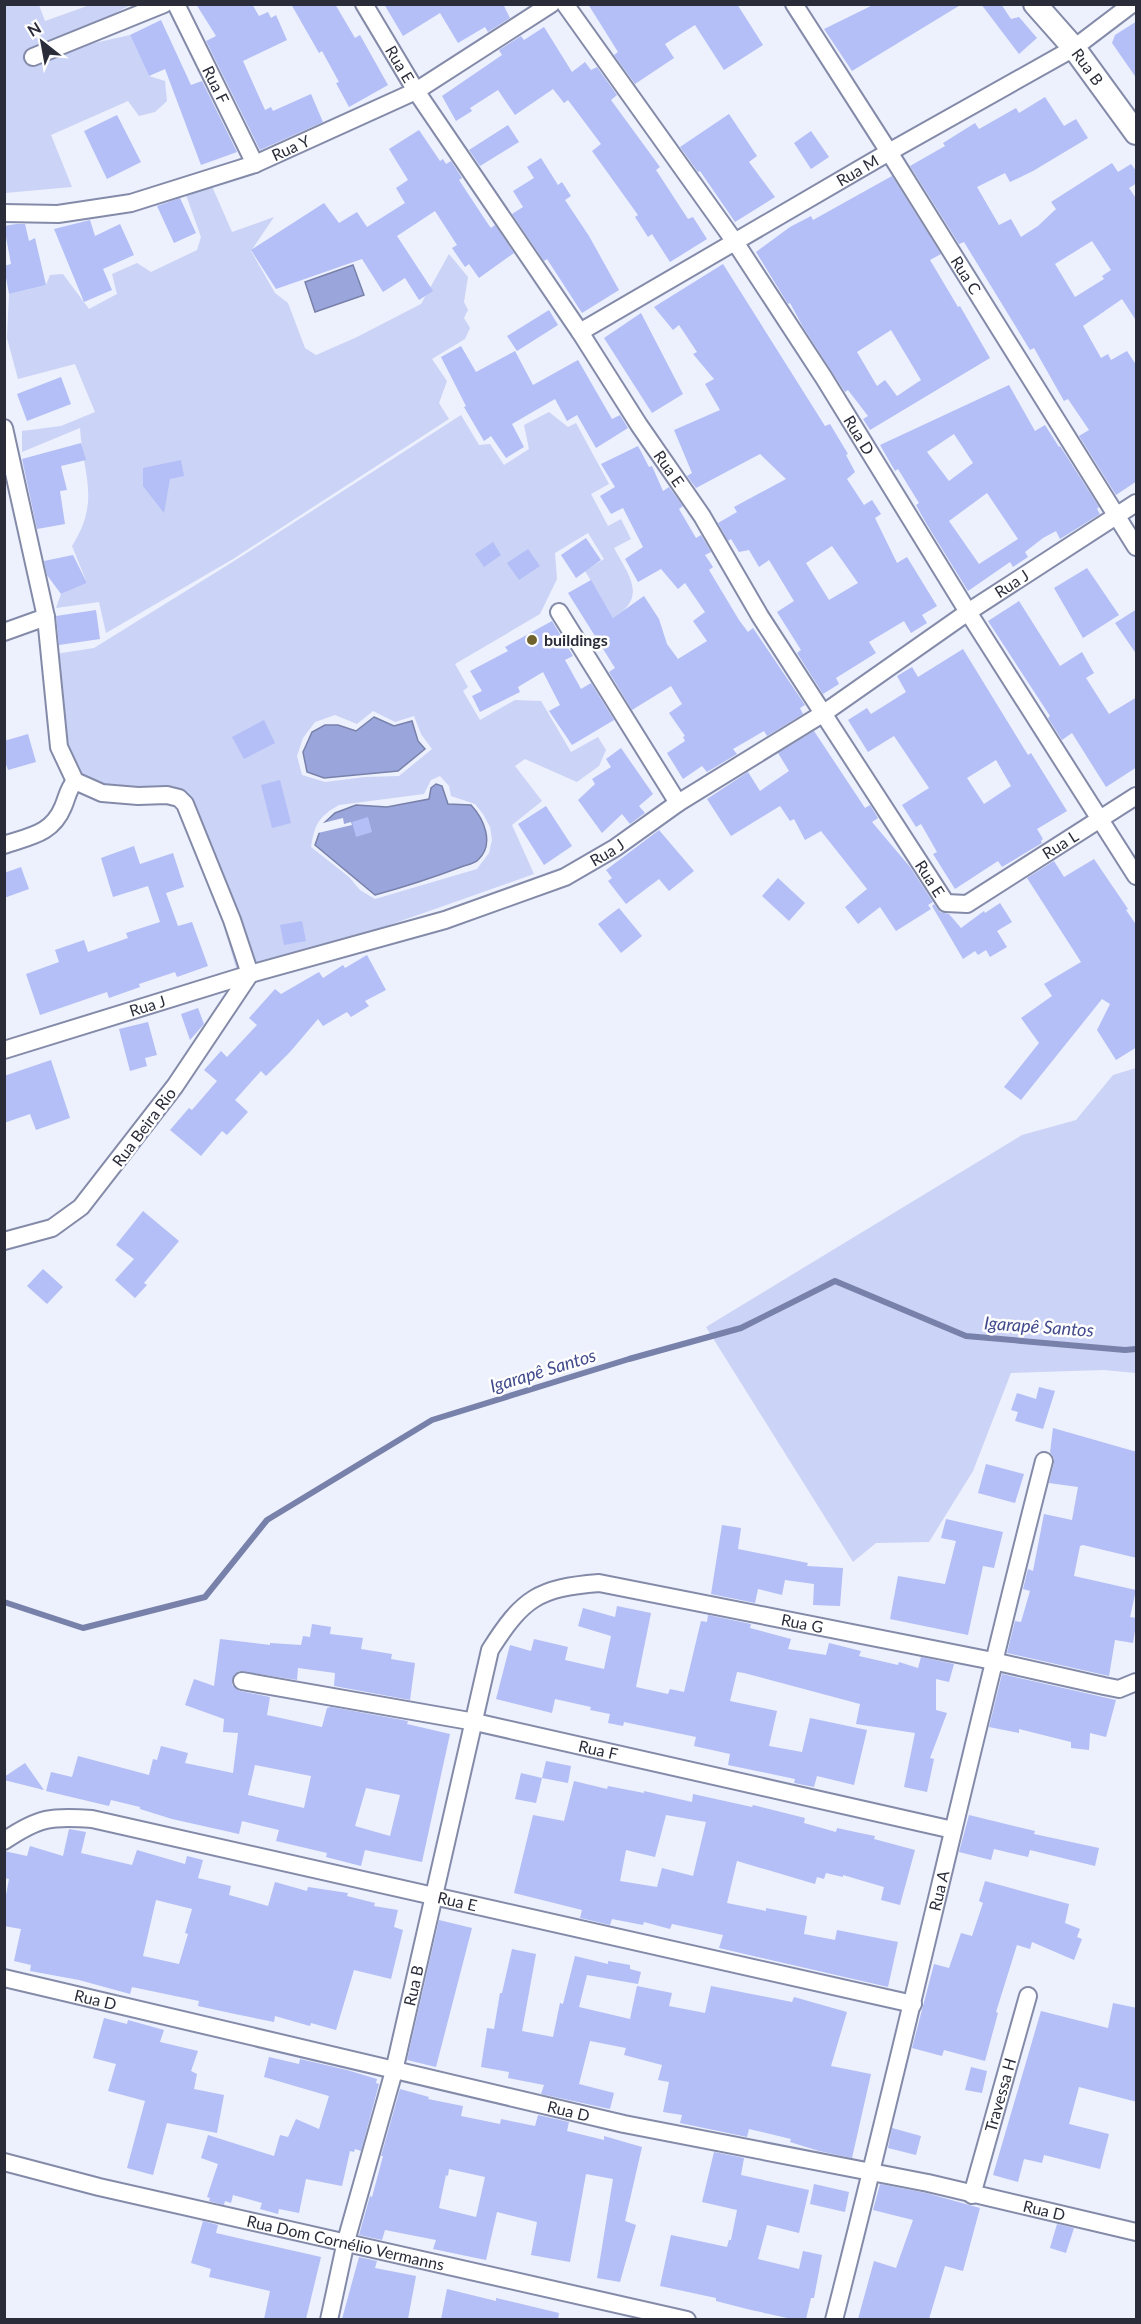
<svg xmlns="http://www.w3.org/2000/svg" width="1141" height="2324" font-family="Lato,sans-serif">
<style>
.green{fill:#cbd3f6;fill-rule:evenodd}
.water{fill:#9aa6db;stroke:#7881aa;stroke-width:1.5}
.pier{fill:#edf0fd}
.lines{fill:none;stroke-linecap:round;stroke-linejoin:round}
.stream{stroke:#7881aa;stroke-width:6}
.building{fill:#b3bff6;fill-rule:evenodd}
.street-casing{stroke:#848ba9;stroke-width:20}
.secondary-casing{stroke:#848ba9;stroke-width:26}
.street{stroke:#fff;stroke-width:16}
.secondary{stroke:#fff;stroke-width:22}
.poi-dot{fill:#6f622f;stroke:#fefefe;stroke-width:2}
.labels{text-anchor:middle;stroke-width:5;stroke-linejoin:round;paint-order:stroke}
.street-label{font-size:16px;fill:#2a2c39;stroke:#fefefe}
.poi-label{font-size:16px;font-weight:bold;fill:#2a2c39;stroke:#fefefe;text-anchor:start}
.water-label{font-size:18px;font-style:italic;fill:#404a8c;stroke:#fefefe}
</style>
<rect width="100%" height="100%" fill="#edf0fd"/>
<path class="green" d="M4,5H39L45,21L90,5H130L37,56L130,35L149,76L165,81L167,101L155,112L139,116L128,101L51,135L72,187L5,193Z
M211,184L232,232L274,217L251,251L275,293L288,303L305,348L316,355L355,338L421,304L449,254L468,277L464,302L468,310L464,318L470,328L465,339L432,359L447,381L439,403L449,419L233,559L106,633L99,602L56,608L61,594L87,583L72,546C101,500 83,476 80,428L22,452V431L61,426L95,412L75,364L18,379L7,338L9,294L46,285L50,275L63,274L89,309L117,294L112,274L137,263L151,272L197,250L201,237L186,195Z
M549,412L568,427L576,423L609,484L591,494L608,526L621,519L631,539L614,548C629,576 648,597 613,618L585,571L604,559L588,533L555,553L557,579L540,614L455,664L468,687L463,691L480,720L515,700L541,701L571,752L598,737L606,750L599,766L577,782L525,759L515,766L542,801L512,825L534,874L239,978L187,800L103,788L78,777L63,743L49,655L94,648L231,563L461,415L479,445L490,444L504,465L529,449L524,425ZM373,711L395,722L414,716L421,734L432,749L399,776L365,777L325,782L302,775L297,756L303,738L315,722L335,715L357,724ZM440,776L449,786L451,796L475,804L483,814L490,827L492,840L489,853L477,869L375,899L360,890L349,877L311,847C315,824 318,817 339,805L424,794L431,780Z
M1136,1068V1373L1104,1370L1011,1373L973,1471L929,1542L876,1543L853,1562L706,1327L1022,1135L1076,1120L1113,1075Z"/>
<path class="water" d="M353,265L364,295L315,312L305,282Z
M374,717L394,726L412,721L418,741L425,749L398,771L324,778L307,772L303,752L312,732L325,725H338L356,731Z
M436,784L442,786L448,804L471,805C484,819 495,844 478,860C474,864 466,865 461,867C432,878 404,887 375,895L315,845L322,825L335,813L356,805L387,807L429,799L431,788Z"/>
<path class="pier" d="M343,818L344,824L351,822L352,825L318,833L319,824Z"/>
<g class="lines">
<path class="stream" d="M4,1602L83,1628L205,1597L267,1520L432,1420L629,1359L741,1328L835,1281L966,1336L1125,1350L1136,1349"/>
</g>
<path class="building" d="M196,4H252L259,16L268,12L271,18L276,15L287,40L243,61L265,110L271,107L273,111L311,94L323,122L260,150L206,41L216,36Z
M291,4H335L355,38L360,35L388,85L349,107L336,83L339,82L322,51L319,53Z
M384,4H503L510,18L488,32L485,27L458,43L440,13L403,36Z
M588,4H737L763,45L724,70L695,25L665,44L674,58L635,84L614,55L618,52Z
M875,4H962L852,71L824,29Z
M981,4H1001L1011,19L1019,17L1037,38L1019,54Z
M161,20L191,85L202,81L237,152L201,165L165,69L149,76L130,35Z
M1137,21V79L1112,43L1115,35Z
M544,27L572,72L585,62L591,70L597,67L617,95L611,100L660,167L656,170L688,219L693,217L707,239L670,262L652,234L648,237L635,217L638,215L592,151L601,144L568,100L564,103L553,89L515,115L498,90L470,108L472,111L456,121L442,96L502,55L499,50L521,36L524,40Z
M1045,97L1064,126L1076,119L1088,138L1033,171L1010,182L1005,173L977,187L999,225L1011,219L1021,237L1038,226L1056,209L1051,202L1112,163L1118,172L1131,164L1137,172V183L1129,188L1137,200V322L1122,299L1083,326L1101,358L1108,354L1111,360L1127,351L1137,366V481L1116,495L1079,436L1089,430L1068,399L1064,401L1034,348L1030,350L964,242L959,244L910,166L945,146L943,143L975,123L979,129L1016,108L1019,113ZM1092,241L1111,270L1102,276L1104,279L1075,297L1055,264Z
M729,114L757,156L749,162L775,197L735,222L700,171L698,172L680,147Z
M117,115L141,162L107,179L84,131Z
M508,125L519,142L480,166L469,150Z
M419,130L440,161L443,159L446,164L451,161L462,178L459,180L488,224L491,228L495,225L514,253L479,278L469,264L465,267L452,248L457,245L435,211L397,236L433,291L419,300L405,278L383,292L362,259L276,289L251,250L324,203L339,223L357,212L367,227L405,203L396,188L408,180L389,149Z
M811,131L829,157L811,169L794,143Z
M541,158L558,185L562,182L571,196L565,200L589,236L619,290L582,313L547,259L544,261L512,214L523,207L513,191L534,178L527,167Z
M892,176L941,254L930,260L958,307L960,306L990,358L870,430L863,419L868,416L848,390L845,392L803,327L790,303L788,304L756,252L790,227L811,216L813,220ZM891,330L921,380L897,396L885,380L877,386L857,352Z
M180,198L196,233L174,243L157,206Z
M90,220L95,236L120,224L134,255L103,269L112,290L84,302L54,229Z
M16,224H25L29,241L35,238L46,285L9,294L4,266L11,264L4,226Z
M723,264L825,426L830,424L848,454L846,455L855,472L847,479L864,505L872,500L881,514L875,518L897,563L907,557L937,606L922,615L927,623L911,633L904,621L869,642L876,653L836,678L839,684L823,694L797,653L801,650L777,612L794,601L769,560L759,567L749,550L739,552L731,539L728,541L718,523L737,512L734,507L786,479L760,454L696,488L687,476L692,473L674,430L720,410L705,384L714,379L693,354L697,352L679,325L673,330L654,307ZM832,546L858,583L829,600L806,563Z
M549,310L558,325L517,351L507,336Z
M641,313L683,394L652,413L604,338Z
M461,346L476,372L515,351L533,385L578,360L612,419L620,415L628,428L596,448L577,415L567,421L555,399L512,424L524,447L506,458L491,436L484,441L464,407L466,406L441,357Z
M61,377L71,404L27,421L17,394Z
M1009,385L1035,431L1045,425L1059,447L1060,446L1099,507L1097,509L1100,514L1060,539L1056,531L1043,538L1025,552L1028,557L1013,567L1010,562L968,591L926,523L916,505L919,503L898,469L895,471L880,445ZM954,434L973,463L949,481L927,452ZM987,493L1018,539L979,564L949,521Z
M81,443L86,460L61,466L67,490L60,491L65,524L37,529L22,459Z
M638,446L649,467L652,466L663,491L669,487L683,506L679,509L696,538L701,535L711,552L705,555L713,567L709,570L739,620L748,632L753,628L805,705L800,708L803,714L767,736L764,731L733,749L737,754L707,772L702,766L683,779L667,753L685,741L683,737L685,736L669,713L682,704L671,686L632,710L609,672L615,668L568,593L591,580L613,618L644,596L659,619L667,644L678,659L707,641L693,621L705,612L685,583L678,589L661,569L638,582L625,559L643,547L623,508L611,514L600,496L615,487L601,464Z
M181,460L184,476L170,479L164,513L143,486V468Z
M586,538L601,560L576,578L561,555Z
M493,542L501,555L484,567L475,554Z
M528,549L540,566L519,580L507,563Z
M73,555L87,583L61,594L47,575L44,561Z
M1087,568L1119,615L1083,638L1054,588Z
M1019,601L1060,666L1082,652L1094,673L1086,678L1109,714L1137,697V767L1106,787L1072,733L1062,740L1048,718L1050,716L988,621Z
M1137,609V655L1115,623Z
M96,610L100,639L59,645L56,616Z
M552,621L573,656L565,660L581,689L591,683L614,720L572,745L549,711L560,705L543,672L518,687L520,692L480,712L472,696L482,691L470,671L508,651L505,647Z
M963,649L1028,755L1031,753L1067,811L1037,829L1043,839L1041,841L1042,843L1002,867L998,861L955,889L933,854L937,852L921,824L916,827L902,805L929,788L894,736L868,752L848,720L867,708L871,714L906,692L897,676L912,667L918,677ZM996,760L1011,786L984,804L967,778Z
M264,720L275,743L244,759L232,737Z
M814,731L865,808L870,805L878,818L872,822L910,867L933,902L928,905L931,909L896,931L880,907L858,924L845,907L867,889L821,831L805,840L794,819L790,821L780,806L731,836L707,799L748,772L760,791L789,771L778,753Z
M28,734L36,762L8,770L4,758V741Z
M621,748L653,794L639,806L645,813L630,824L622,814L602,833L578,800L595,784L592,779L611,767L606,759Z
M280,780L291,823L272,828L261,785Z
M546,806L572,846L544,865L518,824Z
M368,817L372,832L356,837L352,822Z
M659,830L694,871L669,891L659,879L626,904L608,881L612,878L606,870Z
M134,846L140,864L173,853L184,887L166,893L178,926L192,922L208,966L177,977L175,972L139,984L140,987L109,998L107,992L40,1015L26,974L59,962L55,950L84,940L88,952L128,938L126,933L160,922L148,886L113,897L101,858Z
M1094,859L1128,909L1126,910L1137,926V1047L1116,1060L1097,1030L1110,1004L1102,999L1021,1100L1004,1087L1039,1043L1021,1018L1052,996L1044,984L1081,962L1027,878L1054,861L1064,877Z
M21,867L29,889L4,898V873Z
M778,878L805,903L789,921L762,896Z
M1000,903L1012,922L997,931L1007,947L990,957L986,950L978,955L975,951L963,959L932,906L934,904L940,912L949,914L961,928L984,911L985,913Z
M619,908L642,936L621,953L598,924Z
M302,921L306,941L284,945L280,925Z
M367,955L386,990L365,1001L369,1006L351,1017L347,1012L323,1026L318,1019L290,1052L266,1076L261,1071L235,1100L248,1112L227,1135L222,1131L201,1156L170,1130L189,1108L192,1110L217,1081L204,1070L221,1051L227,1057L257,1025L249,1018L275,989L281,994L319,972L323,978L343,965L345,968Z
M198,1008L204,1024L190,1040L181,1014Z
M148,1022L157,1055L145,1058L147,1066L130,1071L119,1029Z
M51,1060L70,1118L36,1130L30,1114L4,1123V1076Z
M143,1211L179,1241L144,1283L147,1285L135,1298L115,1280L134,1259L116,1245Z
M43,1269L63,1287L47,1304L27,1286Z
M1039,1387L1055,1391L1043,1429L1015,1421L1018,1412L1011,1410L1017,1393L1036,1399Z
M1053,1428L1137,1452V1558L1083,1545L1080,1546L1074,1576L1136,1590L1130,1617L1137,1618L1133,1643L1115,1640L1109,1676L1007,1653L1015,1621L1021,1622L1030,1591L1023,1589L1028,1569L1033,1571L1044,1514L1072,1520L1078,1487L1049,1483L1054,1463V1458L1050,1452Z
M986,1464L1024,1474L1015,1503L978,1493Z
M946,1519L1003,1532L994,1568L983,1566L968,1635L890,1619L898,1576L945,1584L956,1541L941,1538Z
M722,1525L741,1528L738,1549L808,1563L807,1566L843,1568L840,1606L813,1605L814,1584L785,1580L782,1595L758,1589L755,1603L711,1594Z
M617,1606L651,1613L636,1687L668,1694L670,1689L684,1692L701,1621L707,1622L708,1615L751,1624L750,1628L791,1639L788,1649L826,1655L829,1643L861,1651L859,1656L898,1665L899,1662L918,1668L921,1657L954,1664L949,1682L936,1679V1710L947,1713L930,1758L934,1759L927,1792L904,1787L915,1733L856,1724L860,1704L744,1673L737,1672L730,1701L777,1711L769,1746L802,1752L810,1718L867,1730L854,1785L817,1776L814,1787L794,1783L795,1779L728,1765L730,1754L694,1746L696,1737L624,1722L623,1726L608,1723L610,1714L590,1710L591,1707L555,1699L552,1713L496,1699L510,1645L531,1651L534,1639L568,1647L565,1660L604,1669L611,1636L578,1626L583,1608L615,1617Z
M312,1624L331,1627L330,1634L363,1638L361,1649L392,1654L391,1659L415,1663L410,1700L334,1686L335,1673L298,1668L297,1680L239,1671L234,1675L232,1685L240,1691L270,1697L267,1715L322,1727L327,1708L331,1707L408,1721L407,1724L450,1734L422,1862L365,1850L361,1866L326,1857L327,1853L276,1841L279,1830L242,1821L239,1834L172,1819L140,1809V1807L111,1800L109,1806L46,1791L51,1772L72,1777L78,1756L149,1775L153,1759L157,1760L161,1746L188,1753L185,1763L233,1773L238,1733L223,1732L224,1719L185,1705L194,1679L214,1686L220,1639L270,1645V1643L301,1645L303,1636L310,1637ZM255,1765L311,1776L304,1808L248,1795ZM366,1788L400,1795L390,1836L355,1826Z
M1002,1674L1116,1700L1106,1737L1090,1733L1089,1750L1071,1748V1742L1019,1729V1733L989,1727Z
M546,1761L571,1766L568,1783L542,1778Z
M25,1763L44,1790L4,1780V1777Z
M521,1773L542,1778L536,1803L515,1799Z
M574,1781L607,1789L608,1786L644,1793V1791L692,1802L693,1794L752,1807L753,1805L805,1818L804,1823L836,1832L837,1828L860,1833L875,1836L874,1839L915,1850L900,1905L881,1900L884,1887L843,1875V1877L826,1873L824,1879L817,1877L815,1884L737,1861L727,1903L766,1911V1908L807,1916L804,1934L835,1940L837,1930L898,1942L888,1987L719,1948L723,1935L672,1924L670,1929L644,1922L643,1925L612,1919L610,1925L580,1918L582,1910L514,1893L533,1815L564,1821ZM666,1815L706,1822L693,1876L662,1868L657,1887L620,1881L626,1850L655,1857Z
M969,1815L1035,1831L1034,1834L1099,1848L1095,1866L1030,1850L1028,1857L994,1849L991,1860L959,1852Z
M69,1829L86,1832L81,1853L132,1865L137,1850L185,1864L187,1856L203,1860L198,1878L231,1886L229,1895L268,1906L275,1882L307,1891L308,1887L348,1893L347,1896L375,1903L374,1906L398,1910L394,1927L403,1930L391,1979L354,1970L336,2030L311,2023L310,2026L275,2016L274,2022L235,2014L198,2006L199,2001L132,1987L130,1994L79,1980L30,1971L31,1965L14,1961L21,1929L4,1926V1906L9,1879L4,1878V1851L27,1856L30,1846L63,1856ZM156,1900L192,1909L185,1933L188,1934L179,1964L143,1956Z
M985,1881L1069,1904L1065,1923L1080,1929L1077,1937L1082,1939L1074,1960L1032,1942L1030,1949L1017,1945L996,2012L998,2013L985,2061L944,2050L942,2056L912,2048L934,1964L949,1968L961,1933L972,1936L983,1903L979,1901Z
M439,1920L472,1928L436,2067L407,2060Z
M512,1949L536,1954L522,2031L553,2037L560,2003L563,2004L575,1956L608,1964V1961L630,1965V1969L641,1972L638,1984L587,1975L579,2007L630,2019L637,1986L672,1993L669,2006L705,2013L711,1986L792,2002L794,1997L847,2012L831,2066L871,2074L852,2158L819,2151L790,2142L791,2139L749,2129L747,2137L680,2123L682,2115L663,2112L669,2082L658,2080L662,2065L624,2055L626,2048L590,2041L579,2084L614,2093L610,2109L541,2094L544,2085L508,2078L509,2072L481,2067L487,2028L494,2029L500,1993H502Z
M1113,2003L1137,2008V2102L1079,2087L1069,2124L1109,2134L1100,2169L1044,2155L1042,2163L1024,2159L1018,2182L993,2175L1041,2011L1108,2028Z
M104,2018L127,2024L128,2020L164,2030L160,2042L198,2051L191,2071L197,2074L194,2089L224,2095L217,2133L167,2123L153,2175L127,2168L145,2101L108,2091L116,2064L93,2058Z
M269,2057L299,2064L300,2059L347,2070L377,2079L376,2083L379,2084L361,2151L355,2149L354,2152L350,2151L342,2186L306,2179L299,2213L279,2209L278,2214L260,2209L262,2203L233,2195L231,2203L225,2201L224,2205L209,2201L210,2198L207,2197L218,2164L201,2158L208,2135L274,2156L280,2135L288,2137L296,2119L319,2129L329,2096L264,2077Z
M971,2067L987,2071L982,2093L965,2090Z
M400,2089L429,2097L428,2099L463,2106L461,2116L500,2124L501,2119L535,2126L538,2115L569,2122L567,2131L604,2140V2136L642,2147L625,2221L636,2225L620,2282L597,2278L613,2179L586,2174L570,2262L531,2255L537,2222L497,2212L486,2260L433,2249L436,2240L385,2230L382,2240L359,2235L370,2196L372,2197L383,2156H381ZM449,2169L485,2177L476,2217L439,2208L446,2175L448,2176Z
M892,2128L921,2136L916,2155L888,2148Z
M714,2152L744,2158L741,2175L809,2190L799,2233L767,2225L758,2259L799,2269L803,2251L822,2255L814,2298H811L806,2319H792L751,2310L716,2301V2298L660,2286L671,2235L727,2247L729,2240H731L737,2210L702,2202Z
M814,2184L849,2192L845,2212L810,2204Z
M880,2184L926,2193L980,2208L963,2271L945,2266L929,2319H858L874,2261L896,2268L913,2220L873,2210Z
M203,2221L218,2225L216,2233L321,2257L306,2319H264L270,2291L209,2277L211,2269L191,2263Z
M1057,2224L1074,2228L1066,2253L1050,2248Z
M359,2257L377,2261L375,2268L416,2276L408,2319H342Z
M447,2289L496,2301V2298L559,2313L558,2319H441Z"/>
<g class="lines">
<defs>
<g id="street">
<path id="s1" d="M176,4L255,164"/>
<path id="s2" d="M364,4L416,91L580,332L639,425L702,516L760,616L946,903L967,904L1136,796"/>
<path id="s3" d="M565,4L735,242L824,378L968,612L1136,876"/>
<path id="s4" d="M794,4L889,152L1136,547"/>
<path d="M33,57L164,4"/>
<path id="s5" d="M4,213L58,214L131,203L255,164L416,91L551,4"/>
<path id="s6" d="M580,332L889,152L1074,48L1132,4"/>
<path d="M4,428L46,617L59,747L75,781L102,793L138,796L167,795L179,798L185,804L232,920L250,974L175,1086L81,1207L52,1228L4,1241"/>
<path d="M559,612L678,803"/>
<path d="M4,632L46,617"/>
<path d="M4,845C30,836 52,834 63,807C67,798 68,789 75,781"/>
<path id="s7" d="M4,1050L250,974L445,920L565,877L615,848L678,803L824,713L968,612L1136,503"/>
<path id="s8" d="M242,1681L475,1722L953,1830"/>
<path id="s9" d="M4,1841C39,1817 52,1816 92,1819L913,2004"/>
<path id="s10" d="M4,1978L624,2124L928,2183L1136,2232"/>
<path id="s11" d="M4,2162L99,2187L687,2320"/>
<path id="s12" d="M972,2195L1028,1996"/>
<path id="s13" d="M329,2320L346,2241L394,2071L490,1650C523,1598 538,1588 599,1583L993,1661L1104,1686L1119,1689L1136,1682"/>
<path id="s14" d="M834,2320C907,2034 971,1746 1044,1461"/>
</g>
<g id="secondary">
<path id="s15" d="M1035,4L1074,48L1136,133"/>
</g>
</defs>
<use href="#street" class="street-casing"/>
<use href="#secondary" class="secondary-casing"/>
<use href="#street" class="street"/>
<use href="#secondary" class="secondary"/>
</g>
<circle class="poi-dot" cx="532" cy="640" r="6"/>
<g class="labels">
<g class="street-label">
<text dy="6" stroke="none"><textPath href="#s2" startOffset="70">Rua E</textPath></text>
<text dy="6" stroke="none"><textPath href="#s15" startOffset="82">Rua B</textPath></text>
<text dy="6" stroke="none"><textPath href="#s1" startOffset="90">Rua F</textPath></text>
<text dy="6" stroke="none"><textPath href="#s5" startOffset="297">Rua Y</textPath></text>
<text dy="6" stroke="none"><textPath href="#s6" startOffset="321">Rua M</textPath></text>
<text dy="6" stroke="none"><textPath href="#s4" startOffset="321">Rua C</textPath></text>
<text dy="6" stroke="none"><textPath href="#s3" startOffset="522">Rua D</textPath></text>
<text dy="6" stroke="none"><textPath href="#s2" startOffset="556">Rua E</textPath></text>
<text dy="6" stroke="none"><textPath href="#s7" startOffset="1122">Rua J</textPath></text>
<text dy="6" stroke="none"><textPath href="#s2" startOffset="1203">Rua L</textPath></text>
<text dy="6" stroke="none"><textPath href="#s7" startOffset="636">Rua J</textPath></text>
<text dy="6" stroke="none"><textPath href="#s2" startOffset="1042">Rua E</textPath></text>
<text dy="6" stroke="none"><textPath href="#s7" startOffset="150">Rua J</textPath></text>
<text transform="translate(144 1127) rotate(-53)" y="6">Rua Beira Rio</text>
<text dy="6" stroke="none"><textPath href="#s13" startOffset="1032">Rua G</textPath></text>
<text dy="6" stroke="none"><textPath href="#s8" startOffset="363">Rua F</textPath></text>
<text dy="6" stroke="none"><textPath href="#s14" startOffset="442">Rua A</textPath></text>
<text dy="6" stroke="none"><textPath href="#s9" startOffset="468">Rua E</textPath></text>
<text dy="6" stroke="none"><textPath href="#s13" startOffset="345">Rua B</textPath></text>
<text dy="6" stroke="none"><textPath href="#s10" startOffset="94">Rua D</textPath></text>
<text dy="6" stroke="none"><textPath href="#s12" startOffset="104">Travessa H</textPath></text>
<text dy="6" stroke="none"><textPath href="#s10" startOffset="580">Rua D</textPath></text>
<text dy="6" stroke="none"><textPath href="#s10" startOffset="1066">Rua D</textPath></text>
<text dy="6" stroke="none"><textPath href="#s11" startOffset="351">Rua Dom Cornélio Vermanns</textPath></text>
</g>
<g class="poi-label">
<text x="544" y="646">buildings</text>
</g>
<g class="water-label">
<text transform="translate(1039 1327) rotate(4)" y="6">Igarapê Santos</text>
<text transform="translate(543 1371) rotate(-17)" y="6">Igarapê Santos</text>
</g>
</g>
<rect width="1141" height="2324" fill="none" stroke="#2a2c39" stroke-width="12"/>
<g transform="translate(42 42) rotate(329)" stroke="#fefefe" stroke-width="4.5" paint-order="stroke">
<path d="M0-4.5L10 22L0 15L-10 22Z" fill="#2a2c39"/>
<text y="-9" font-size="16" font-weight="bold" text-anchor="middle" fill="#2a2c39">N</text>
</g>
</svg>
